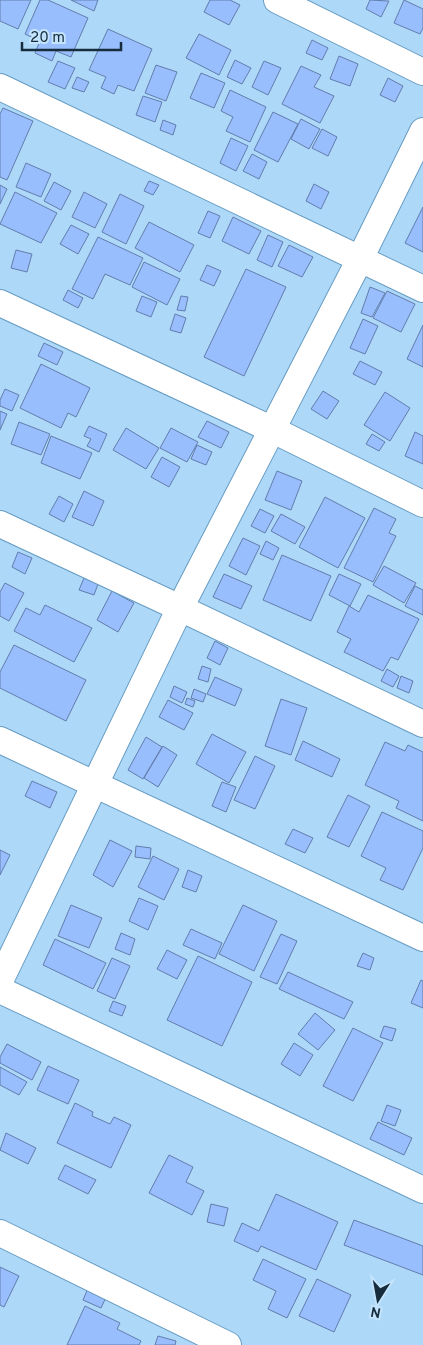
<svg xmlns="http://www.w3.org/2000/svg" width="423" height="1345" font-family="Overpass,sans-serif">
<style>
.building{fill:#99befd;stroke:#627dad}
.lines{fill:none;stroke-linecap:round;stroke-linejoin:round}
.minor-casing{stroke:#679cc2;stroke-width:28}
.minor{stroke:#fff;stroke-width:26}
</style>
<rect width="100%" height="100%" fill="#add8f8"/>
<path class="building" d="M0,0H31L18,29L0,21Z
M40,0H48L88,18L71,57L56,51L52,61L35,53L40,41L25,34Z
M71,0H98L94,11Z
M210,0H230L240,5L229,25L204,12Z
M370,0L389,1L381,17L366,9Z
M404,0L423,9V28L420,34L394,23Z
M108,29L152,49L134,91L118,85L114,94L101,88L106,77L89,70Z
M199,34L231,50L219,75L186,58Z
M312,40L328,48L322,60L306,53Z
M339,56L358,64L350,86L330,79Z
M235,60L251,68L242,84L227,77Z
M58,61L75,68L65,89L48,82Z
M264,61L281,68L268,95L252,87Z
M156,65L177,72L166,101L145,93Z
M301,66L321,75L314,87L334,96L320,123L282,104Z
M201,73L225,83L214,108L190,98Z
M77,77L89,82L84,92L72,88Z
M388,78L403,86L395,102L380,95Z
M230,90L266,107L250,142L226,131L233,117L221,111Z
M143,96L162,102L155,122L136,115Z
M3,108L33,121L7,180L0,177V114Z
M273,112L298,124L278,162L254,150Z
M301,119L320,129L309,149L291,139Z
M163,120L176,125L173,135L160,130Z
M322,129L337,137L328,156L312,148Z
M231,138L248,146L236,171L220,163Z
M252,154L267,162L259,179L243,171Z
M26,163L51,174L41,197L16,187Z
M149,181L159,185L153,195L144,191Z
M54,182L71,191L61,210L44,201Z
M314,184L329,192L321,209L306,201Z
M0,185L7,189L0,204Z
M15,192L57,213L41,243L0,224Z
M84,192L107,204L95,228L72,217Z
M120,194L144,206L126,244L102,232Z
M423,207V252L405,243Z
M208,211L220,216L210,238L198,233Z
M233,217L261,231L249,254L222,241Z
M149,222L194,245L180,272L135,248Z
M71,225L89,234L78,254L60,244Z
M268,235L283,242L272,267L257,260Z
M98,237L143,258L130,285L105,274L93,299L72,289Z
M289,245L313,257L302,277L278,266Z
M16,250L32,254L27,272L11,268Z
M144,262L180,279L167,305L132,287Z
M207,265L221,271L214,286L200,280Z
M246,269L286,287L244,376L204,357Z
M370,287L385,293L372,317L361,313Z
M68,290L83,298L78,308L63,300Z
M387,291L415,304L401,332L373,318Z
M142,296L157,302L151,317L136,311Z
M181,296L188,297L185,311L177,310Z
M175,314L186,318L181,333L170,330Z
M363,319L378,326L365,354L350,348Z
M423,325V367L407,359Z
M44,343L63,352L57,365L38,356Z
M360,361L382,372L375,385L353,374Z
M41,364L90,388L76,417L68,413L61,428L20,408Z
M5,389L19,395L12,411L0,406V400Z
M323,391L339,401L327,419L311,409Z
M385,392L410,408L390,441L364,425Z
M0,411L7,414L0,430Z
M207,421L229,432L221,448L198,437Z
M19,422L50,434L41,455L11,444Z
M89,426L107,434L99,452L87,446L91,439L84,436Z
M126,428L159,448L146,469L113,450Z
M171,428L198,442L187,462L160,448Z
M415,432L423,436V464L405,456Z
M372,434L385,442L379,451L366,444Z
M51,436L92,453L80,479L41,463Z
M197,445L212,452L206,465L191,459Z
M162,457L180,467L169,487L151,477Z
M277,471L302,481L291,510L265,500Z
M84,491L104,501L93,526L72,517Z
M59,496L73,504L64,522L49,514Z
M325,497L365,518L338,568L299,547Z
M374,508L396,519L389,533L396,536L373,582L344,568Z
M260,509L274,516L265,533L251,526Z
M281,514L305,527L295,544L271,531Z
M243,538L260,546L246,575L229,566Z
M266,541L279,548L273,560L260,554Z
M18,552L32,558L25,574L12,567Z
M282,555L331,576L311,621L263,600Z
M384,566L416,583L404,603L373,585Z
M224,574L252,586L241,609L213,597Z
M339,574L361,584L350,606L329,595Z
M84,578L98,584L94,595L79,590Z
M5,583L24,593L9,621L0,616V592Z
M415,586L423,590V615L405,606Z
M112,591L134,603L118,632L97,620Z
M368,595L419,619L398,660L391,657L383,671L344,652L351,639L337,632L349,606L359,612Z
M45,605L92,628L74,662L14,631L26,608L40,615Z
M215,641L228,648L220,665L207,658Z
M14,645L86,680L66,721L0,688V672Z
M202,666L211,669L208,682L198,679Z
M387,669L399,676L393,687L381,681Z
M401,676L413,681L409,693L397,688Z
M215,677L242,689L235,706L207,694Z
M174,686L187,692L182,703L170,697Z
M194,689L206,694L203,702L191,698Z
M187,698L195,701L193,707L185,704Z
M281,699L307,708L291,755L265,746Z
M168,700L193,713L184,730L159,717Z
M212,734L246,752L229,783L196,764Z
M146,737L162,747L143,779L128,770Z
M303,741L340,759L332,777L295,760Z
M385,742L405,751L408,745L423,752V821L396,808L399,801L365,785Z
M163,746L177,755L158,787L144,778Z
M255,756L275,766L255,809L234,800Z
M32,781L57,792L50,808L25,796Z
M222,782L236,787L226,812L212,806Z
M348,795L370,806L349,847L327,837Z
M382,812L423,831V848L403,890L380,880L386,868L361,856Z
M293,829L313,838L305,853L285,844Z
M110,840L132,851L113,887L93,875Z
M136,846L151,848L150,859L135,857Z
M0,850L10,855L0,875Z
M153,856L179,869L164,900L138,887Z
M188,870L202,876L196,892L182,887Z
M139,898L158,906L148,930L129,921Z
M71,905L102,918L89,948L58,936Z
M243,905L277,921L254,971L219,954Z
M191,929L222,943L215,959L183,945Z
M121,933L135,939L130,955L115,949Z
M281,934L297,941L277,984L260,977Z
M55,939L106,963L93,989L43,965Z
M167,950L187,960L177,979L157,969Z
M363,953L374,958L370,970L357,966Z
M198,956L252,982L222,1046L167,1020Z
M112,958L130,966L115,999L97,991Z
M288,972L353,1002L344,1019L279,989Z
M421,980L423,981V1008L411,1003Z
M113,1001L126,1006L122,1016L109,1011Z
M315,1013L335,1030L318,1050L298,1034Z
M384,1026L396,1029L392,1041L380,1037Z
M353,1028L383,1043L353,1101L323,1086Z
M294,1043L313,1055L300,1076L281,1064Z
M7,1044L41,1062L32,1080L0,1063V1057Z
M48,1066L79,1080L68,1104L37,1090Z
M0,1067L27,1082L19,1095L0,1085Z
M75,1103L93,1112L92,1116L110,1124L114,1117L131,1125L111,1168L57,1143Z
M387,1105L401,1110L395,1126L381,1121Z
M378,1122L412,1138L404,1155L370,1139Z
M6,1133L36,1148L28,1164L0,1150Z
M169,1155L193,1167L186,1182L204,1191L192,1215L149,1193Z
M65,1165L96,1180L88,1194L58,1179Z
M276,1194L338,1222L316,1270L261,1246L258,1252L234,1241L242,1223L259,1231Z
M211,1204L228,1208L224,1226L207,1222Z
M354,1220L423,1246V1275L344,1245Z
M263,1259L306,1279L287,1318L268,1309L276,1291L253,1280Z
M0,1267L19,1276L4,1307L0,1305Z
M317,1279L351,1295L334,1332L299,1316Z
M89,1286L107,1295L101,1308L83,1300Z
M85,1306L120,1323L117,1329L141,1341L139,1345H67Z
M158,1336L176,1341L175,1345H155Z"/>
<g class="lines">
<defs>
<path id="minor" d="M277,0L423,72
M0,87L423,289
M0,303L271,429L423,504
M0,524L180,608L423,724
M0,740L423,938
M0,981L180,608L360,259L423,131
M0,990L423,1190
M0,1233L228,1345"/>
</defs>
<use href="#minor" class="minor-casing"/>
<use href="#minor" class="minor"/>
</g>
<g transform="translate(378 1300) rotate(191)" stroke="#c3e4fc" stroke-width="4" paint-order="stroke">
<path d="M0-4L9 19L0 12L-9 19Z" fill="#172c3c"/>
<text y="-8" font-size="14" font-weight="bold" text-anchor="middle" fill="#172c3c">N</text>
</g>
<path d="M22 42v8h99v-8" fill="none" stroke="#172c3c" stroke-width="2.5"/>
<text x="30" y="42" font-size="15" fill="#172c3c" stroke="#c3e4fc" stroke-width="4" paint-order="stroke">20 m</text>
</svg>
